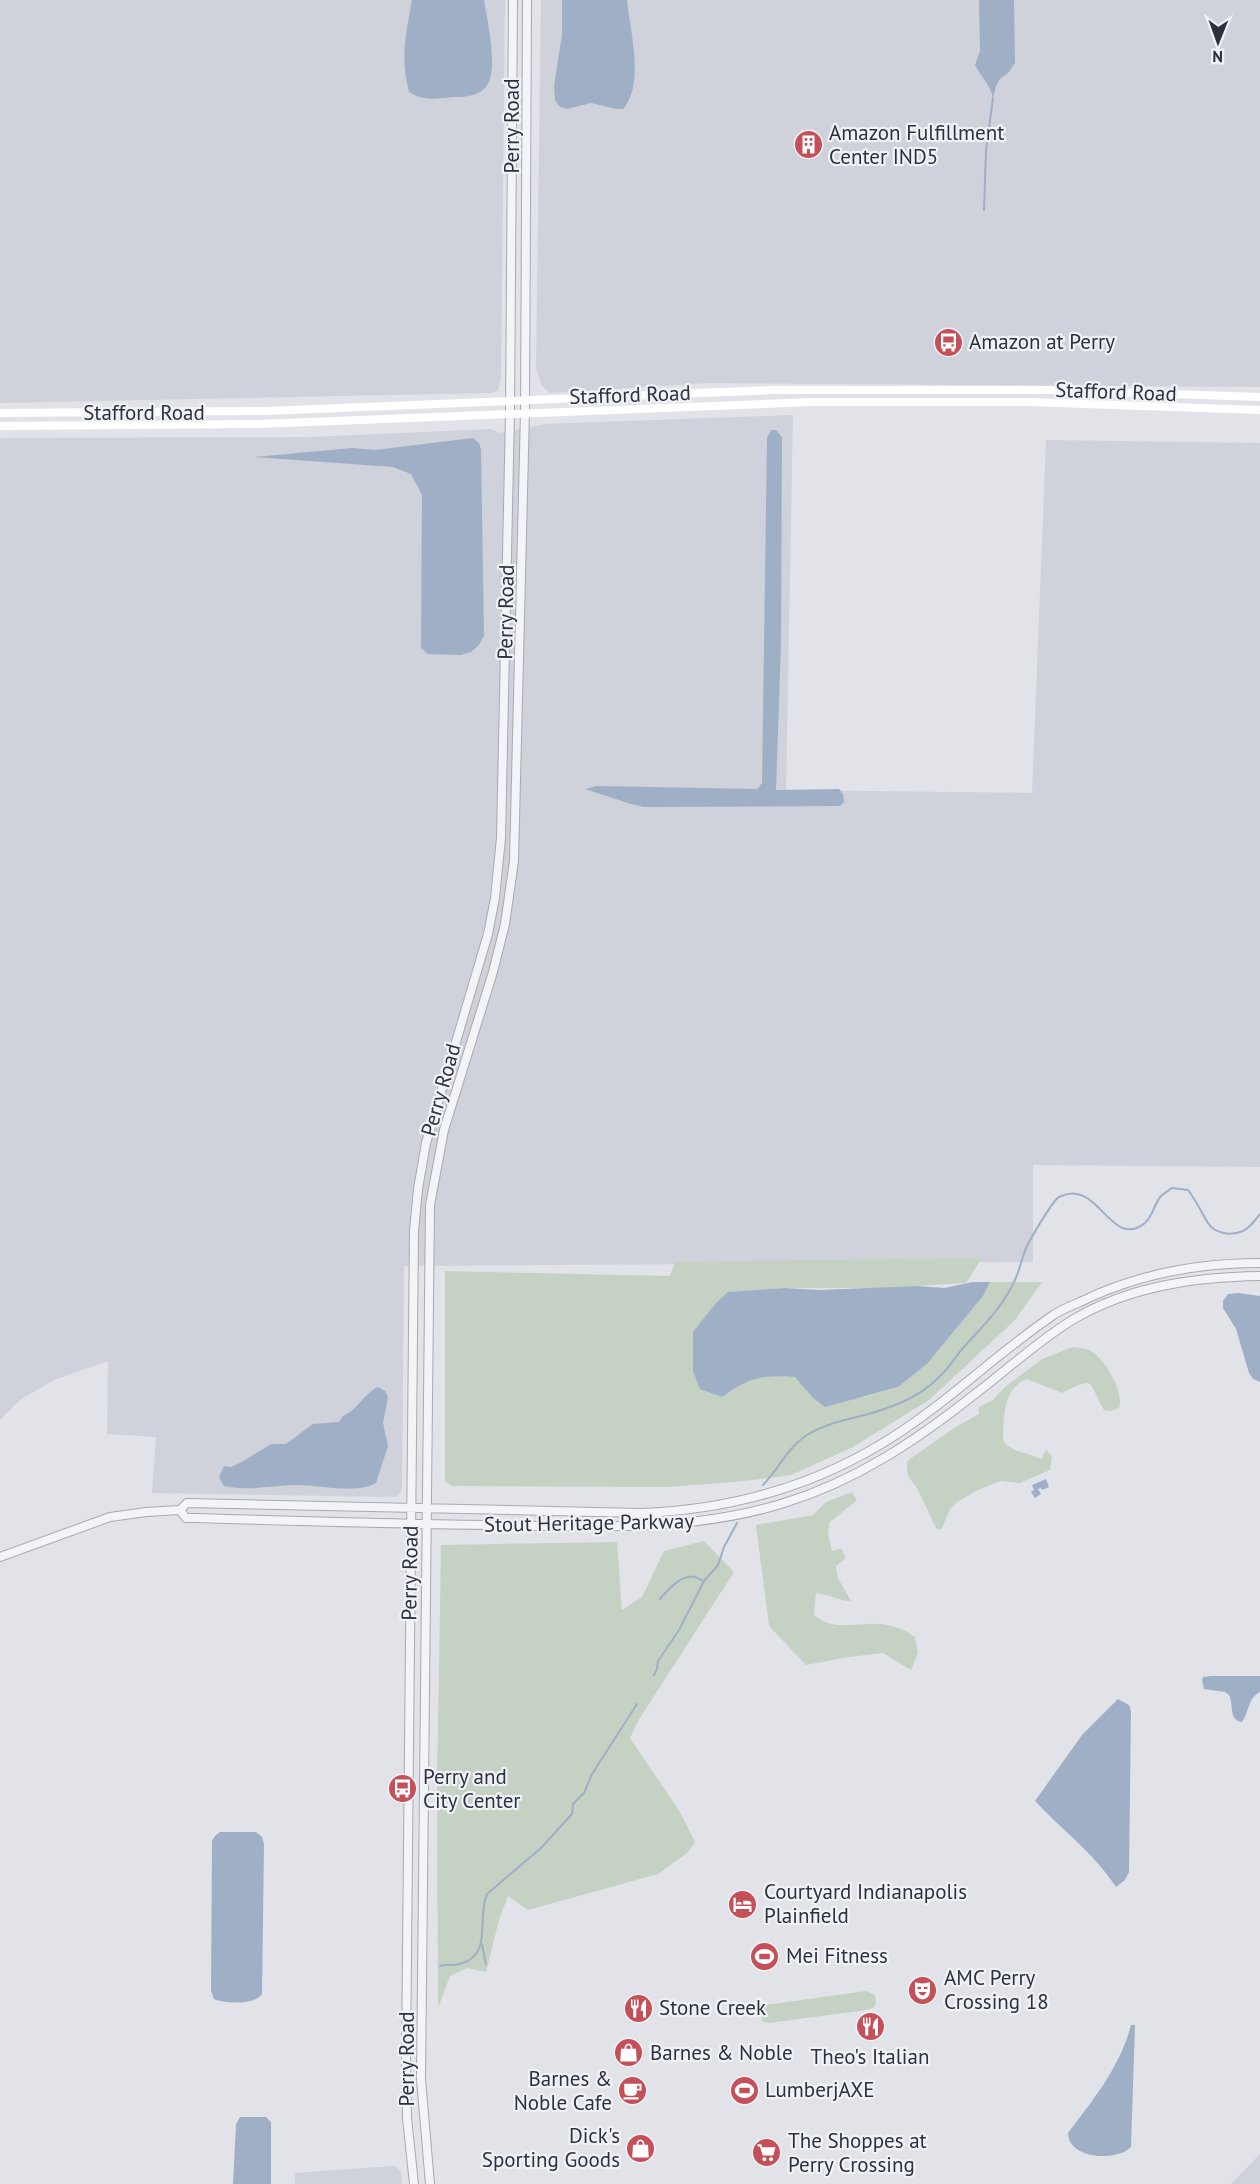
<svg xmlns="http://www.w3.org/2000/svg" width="1260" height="2184" font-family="'PT Sans',sans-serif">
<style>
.built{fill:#cfd2da}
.green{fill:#c5d2c3}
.water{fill:#9fafc6}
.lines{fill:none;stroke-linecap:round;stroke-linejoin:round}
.stream{stroke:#9fafc6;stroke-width:2}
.tertiary-casing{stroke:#a7aab3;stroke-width:10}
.tertiary{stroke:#f3f4f7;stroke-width:8}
.secondary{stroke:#fff;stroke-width:8}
.labels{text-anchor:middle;stroke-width:4.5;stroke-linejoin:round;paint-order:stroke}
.street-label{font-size:21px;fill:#2b313f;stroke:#f0f2f6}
.poi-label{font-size:21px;fill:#2b313f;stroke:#f0f2f6;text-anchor:start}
</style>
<rect width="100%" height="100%" fill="#e1e3e9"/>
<path class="built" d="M0,0H505L501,378L498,390L491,393L0,403Z
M541,0H1260V387L709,383L550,393L542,386L536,369Z
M793,415L786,790L1032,793L1046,440L1260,443V1167L1033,1165V1262L404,1266L402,1490L397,1497L152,1493L156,1437L107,1434L108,1361L54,1380L20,1400L0,1420V438L310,437L491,429L500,433L545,424Z
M1260,2154V2184H1231Z
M394,2166L401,2171L402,2184H295L294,2173Z"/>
<path class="green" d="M982,1258L966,1283L879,1288H785L728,1292L722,1397C750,1377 761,1375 795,1377L813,1398L864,1397L898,1387L927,1364L983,1296L990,1282H1042L1015,1320L929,1400L853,1447L791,1475L735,1482L667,1487L452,1486L445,1481V1271L670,1276L675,1262Z
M1073,1347C1079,1348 1086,1348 1091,1351C1105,1359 1125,1393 1119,1408L1111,1411L1104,1410C1088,1384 1098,1374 1062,1393L1027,1379C1002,1389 1004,1417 1003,1440C1010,1452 1029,1453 1041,1459L1046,1450L1052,1457L1050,1470L1020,1483L1001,1481L980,1489L957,1502L950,1509L942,1528L939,1530L936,1528L917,1488L910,1479L907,1472V1461L954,1428L979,1414V1407L993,1400L1005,1387L1042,1359Z
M852,1492L857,1500L830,1522L828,1533L832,1551L841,1548L846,1558L836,1566L838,1578L851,1601C838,1601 829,1594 816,1593L814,1615C833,1632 856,1622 879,1624C893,1625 904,1629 915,1637L918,1653L911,1670L883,1653L849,1657L806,1665L769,1626L756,1525L813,1515L826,1502Z
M704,1541L734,1572L638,1721L630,1738L680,1812L695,1842L687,1853L658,1874L528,1910L508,1896L499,1920L486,1972L467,1968L450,1976L438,2008L437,1782L441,1545L617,1542L622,1610L642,1597L664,1551Z
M866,1991L875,1995L876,2004L873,2008L866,2010L769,2023L763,2022L760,2012L766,2005Z"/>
<path class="water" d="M412,0H484C487,20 500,73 485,88C478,96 465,97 455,97C436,98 425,102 409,92C400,59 406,33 412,0Z
M562,0H627C630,31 645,84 623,109H616L591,103L567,109L560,107L555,100L554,86L562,35Z
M979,0H1014L1015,63L1009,72L1000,79L996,86L993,98C990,84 981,77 975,65L980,51Z
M771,430H776L782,437L781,643L776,790L839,789L843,794L844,802L840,806L644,807L631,804L585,789L597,786L757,789L762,783L767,438Z
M473,438L479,443L481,449L484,636L479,645L471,652L461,655L428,654L421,648L422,495L411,474L393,467L253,457L352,448L375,450Z
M973,1282H990L983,1296L927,1364L898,1387L825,1407L813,1398L795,1377C761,1375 750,1377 722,1397L700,1389L693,1371V1332L716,1303L728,1292L785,1288L820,1290L917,1286L944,1288Z
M1238,1293L1260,1296V1382L1253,1379L1249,1373L1236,1329L1223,1308V1301L1228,1294Z
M378,1387L385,1391L388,1397L383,1423L388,1446L376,1483C354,1495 318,1484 294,1485C270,1486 247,1491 224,1486L219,1477L224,1466L231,1467L240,1463L271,1444H286L313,1424L339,1422L343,1416C358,1410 362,1395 378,1387Z
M1046,1479L1049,1487L1042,1490L1041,1488L1038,1489L1041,1494L1035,1498L1031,1492L1034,1490L1032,1485Z
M1211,1676H1260V1692C1247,1699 1250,1711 1242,1722C1228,1720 1234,1704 1229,1695L1225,1692L1204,1689L1202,1680L1203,1677Z
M1118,1699L1129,1705L1131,1711L1129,1872L1125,1880L1116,1887C1094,1853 1062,1830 1035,1801L1082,1735Z
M220,1832H256L262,1837L264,1844L262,1994C255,2005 225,2004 214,1999L211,1991L212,1841L215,1836Z
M1131,2025H1135L1131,2147C1117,2162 1068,2159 1068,2133C1094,2099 1120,2067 1131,2025Z
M240,2117H266L271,2122V2184H233L236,2124Z"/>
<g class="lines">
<path class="stream" d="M984,210L986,150L993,98
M763,1485C778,1470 786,1450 804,1437C827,1421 856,1419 881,1410C904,1403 927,1391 943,1373C950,1366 956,1356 963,1348C982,1327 1003,1307 1015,1280C1020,1269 1022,1257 1027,1246C1031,1238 1053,1200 1059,1197C1099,1177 1110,1251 1145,1223C1153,1216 1154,1204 1161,1196C1164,1193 1168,1191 1172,1188L1188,1190C1196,1200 1201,1212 1208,1223C1215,1234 1231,1236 1243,1231C1250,1228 1256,1219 1260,1214
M660,1599C667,1591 682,1573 695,1577C698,1578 700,1580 704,1581
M654,1675L657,1669L658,1661L679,1630L704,1581L718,1565L724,1547L737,1523
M482,1944L486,1965
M440,1966C446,1964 453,1966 459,1964C494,1956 476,1918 487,1894L541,1848L572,1814L573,1804L584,1793L592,1774L637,1704"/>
<defs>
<path id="tertiary" d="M180,1510L186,1518H197C297,1521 397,1524 498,1525C593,1527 692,1532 784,1503C856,1481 917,1440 975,1394C1008,1369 1039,1340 1074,1319C1130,1286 1196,1277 1260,1276
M0,1557L110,1517L146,1512L180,1510L187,1503L641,1513C724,1510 805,1489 878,1446C941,1409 992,1357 1052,1316C1060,1310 1071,1306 1080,1302C1137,1274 1197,1263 1260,1263
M414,2184L407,2118L406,2057L414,1231L418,1189L426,1143L488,934L495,898L501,838L510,413L513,0
M430,2184L421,2079L430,1205L444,1130L493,972L505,924L514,861L525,412L527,0"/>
</defs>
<use href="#tertiary" class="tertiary-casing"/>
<use href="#tertiary" class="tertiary"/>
<path class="secondary" d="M0,413L267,411L773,390H1050L1260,397
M0,426L260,424L813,402H1028L1260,410"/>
</g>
<defs>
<symbol id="building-disc" viewBox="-11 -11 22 22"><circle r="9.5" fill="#c45059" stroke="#f0f2f6"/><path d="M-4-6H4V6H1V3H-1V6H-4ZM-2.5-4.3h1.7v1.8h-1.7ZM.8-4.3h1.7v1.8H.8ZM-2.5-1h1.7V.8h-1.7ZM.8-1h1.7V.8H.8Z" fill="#fff"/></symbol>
<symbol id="bus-disc" viewBox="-11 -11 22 22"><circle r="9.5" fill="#c45059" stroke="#f0f2f6"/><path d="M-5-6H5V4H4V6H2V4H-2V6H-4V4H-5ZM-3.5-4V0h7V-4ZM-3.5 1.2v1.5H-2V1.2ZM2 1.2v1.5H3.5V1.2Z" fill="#fff"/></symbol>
<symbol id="hotel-disc" viewBox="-11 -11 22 22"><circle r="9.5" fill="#c45059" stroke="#f0f2f6"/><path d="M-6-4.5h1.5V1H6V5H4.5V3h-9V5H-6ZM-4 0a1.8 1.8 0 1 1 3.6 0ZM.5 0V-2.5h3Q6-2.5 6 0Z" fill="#fff"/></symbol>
<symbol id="stadium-disc" viewBox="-11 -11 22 22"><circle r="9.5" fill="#c45059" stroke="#f0f2f6"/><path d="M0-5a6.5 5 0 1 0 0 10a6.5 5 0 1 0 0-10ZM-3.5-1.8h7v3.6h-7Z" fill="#fff"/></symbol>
<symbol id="theatre-disc" viewBox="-11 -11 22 22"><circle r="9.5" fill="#c45059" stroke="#f0f2f6"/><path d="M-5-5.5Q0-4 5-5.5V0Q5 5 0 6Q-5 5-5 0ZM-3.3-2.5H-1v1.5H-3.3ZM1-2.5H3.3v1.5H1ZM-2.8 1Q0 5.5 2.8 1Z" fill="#fff"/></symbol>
<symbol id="restaurant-disc" viewBox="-11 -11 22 22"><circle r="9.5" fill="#c45059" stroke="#f0f2f6"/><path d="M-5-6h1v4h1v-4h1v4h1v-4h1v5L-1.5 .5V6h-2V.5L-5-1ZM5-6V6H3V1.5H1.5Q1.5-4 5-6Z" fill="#fff"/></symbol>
<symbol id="shop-disc" viewBox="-11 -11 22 22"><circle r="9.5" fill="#c45059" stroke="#f0f2f6"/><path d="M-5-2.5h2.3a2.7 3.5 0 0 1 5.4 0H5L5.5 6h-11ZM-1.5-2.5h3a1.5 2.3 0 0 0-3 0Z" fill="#fff"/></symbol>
<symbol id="cafe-disc" viewBox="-11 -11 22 22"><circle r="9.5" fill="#c45059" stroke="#f0f2f6"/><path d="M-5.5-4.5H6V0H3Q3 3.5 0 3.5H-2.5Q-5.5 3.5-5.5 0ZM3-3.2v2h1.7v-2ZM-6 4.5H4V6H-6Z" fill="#fff"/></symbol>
<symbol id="supermarket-disc" viewBox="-11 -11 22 22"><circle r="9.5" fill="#c45059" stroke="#f0f2f6"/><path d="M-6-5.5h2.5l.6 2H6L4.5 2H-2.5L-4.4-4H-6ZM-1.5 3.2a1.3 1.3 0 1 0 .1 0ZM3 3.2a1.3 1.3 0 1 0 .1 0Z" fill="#fff"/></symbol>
</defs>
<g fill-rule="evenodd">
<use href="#building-disc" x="792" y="128" width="33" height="33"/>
<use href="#bus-disc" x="932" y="326" width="33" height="33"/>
<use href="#bus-disc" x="386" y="1772" width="33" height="33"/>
<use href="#hotel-disc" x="726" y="1888" width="33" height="33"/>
<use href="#stadium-disc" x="748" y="1940" width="33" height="33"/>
<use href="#theatre-disc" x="906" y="1974" width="33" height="33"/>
<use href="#restaurant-disc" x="622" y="1992" width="33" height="33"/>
<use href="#restaurant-disc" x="854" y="2010" width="33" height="33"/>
<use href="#shop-disc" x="612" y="2036" width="33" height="33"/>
<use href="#stadium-disc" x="728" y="2074" width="33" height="33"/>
<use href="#cafe-disc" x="616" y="2074" width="33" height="33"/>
<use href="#shop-disc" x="624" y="2132" width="33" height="33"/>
<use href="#supermarket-disc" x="750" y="2136" width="33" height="33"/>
</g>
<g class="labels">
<g class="street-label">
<text transform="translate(512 126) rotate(-90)" y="7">Perry Road</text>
<text transform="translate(1116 392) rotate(2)" y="7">Stafford Road</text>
<text transform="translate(630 395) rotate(-2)" y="7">Stafford Road</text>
<text x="144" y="420">Stafford Road</text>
<text transform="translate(506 612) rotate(-89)" y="7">Perry Road</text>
<text transform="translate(441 1090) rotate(-74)" y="7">Perry Road</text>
<text transform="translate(589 1523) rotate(-1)" y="7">Stout Heritage Parkway</text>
<text transform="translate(410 1573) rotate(-89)" y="7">Perry Road</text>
<text transform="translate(407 2059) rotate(-90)" y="7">Perry Road</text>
</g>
<g class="poi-label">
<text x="829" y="140">Amazon Fulfillment<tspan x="829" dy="24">Center IND5</tspan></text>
<text x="969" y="349">Amazon at Perry</text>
<text x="423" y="1784">Perry and<tspan x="423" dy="24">City Center</tspan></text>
<text x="764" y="1899">Courtyard Indianapolis<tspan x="764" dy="24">Plainfield</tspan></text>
<text x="786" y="1963">Mei Fitness</text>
<text x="944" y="1985">AMC Perry<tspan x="944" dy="24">Crossing 18</tspan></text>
<text x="659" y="2015">Stone Creek</text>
<text x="650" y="2060">Barnes &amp; Noble</text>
<text x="870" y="2064" text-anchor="middle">Theo's Italian</text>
<text x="612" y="2086" text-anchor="end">Barnes &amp;<tspan x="612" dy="24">Noble Cafe</tspan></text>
<text x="765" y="2097">LumberjAXE</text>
<text x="620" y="2143" text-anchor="end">Dick's<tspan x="620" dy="24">Sporting Goods</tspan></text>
<text x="788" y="2148">The Shoppes at<tspan x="788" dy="24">Perry Crossing</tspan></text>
</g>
</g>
<g transform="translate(1218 42) rotate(181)" stroke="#f0f2f6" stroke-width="4.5" paint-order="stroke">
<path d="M0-4.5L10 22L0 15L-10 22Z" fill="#2b313f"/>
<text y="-9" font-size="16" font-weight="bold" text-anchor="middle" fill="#2b313f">N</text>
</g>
</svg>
